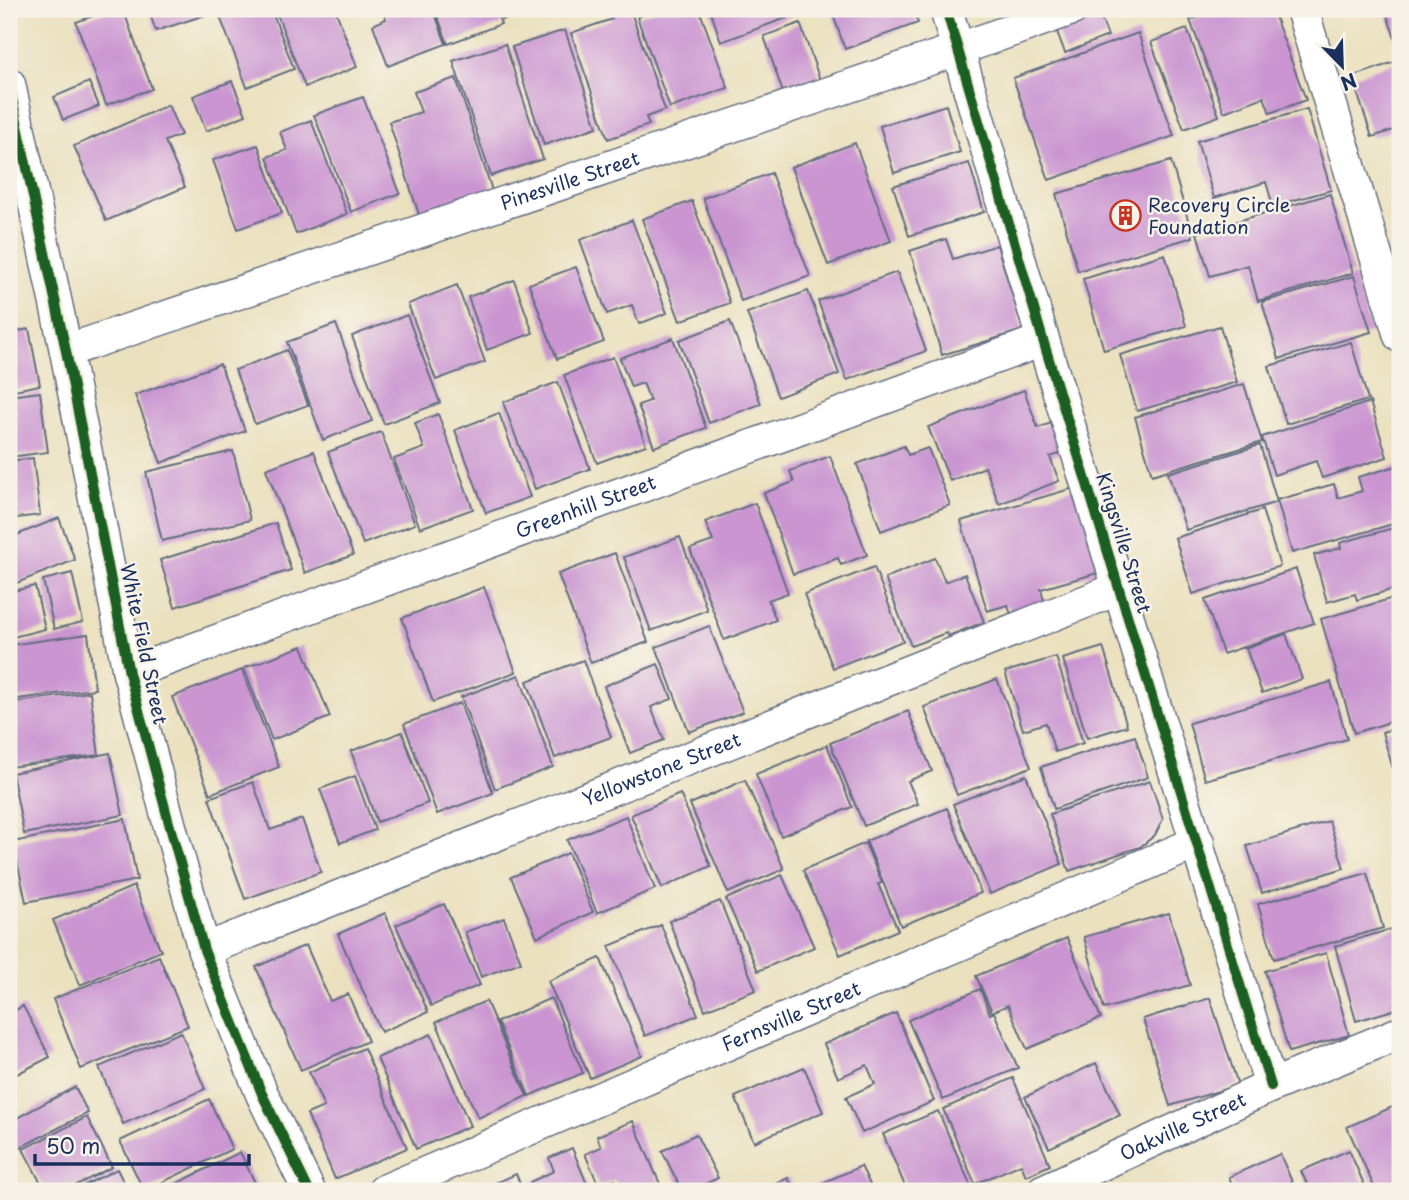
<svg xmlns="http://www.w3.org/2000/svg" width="1409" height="1200" font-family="'Playpen Sans',sans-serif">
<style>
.building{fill:#ca95d1}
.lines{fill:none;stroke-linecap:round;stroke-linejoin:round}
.street-casing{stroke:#646d80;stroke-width:35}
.street{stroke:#fff;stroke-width:32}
.cycleway-casing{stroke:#f7f3e8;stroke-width:15}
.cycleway{stroke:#1b5e20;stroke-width:10}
.labels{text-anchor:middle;stroke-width:5;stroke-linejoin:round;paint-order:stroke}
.street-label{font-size:19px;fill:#1b2f5e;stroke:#f7f3e8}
.poi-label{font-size:19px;fill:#1b2f5e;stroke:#f7f3e8;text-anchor:start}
</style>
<rect width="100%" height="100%" fill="#f7f3e8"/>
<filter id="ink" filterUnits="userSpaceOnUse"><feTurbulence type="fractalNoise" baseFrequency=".0143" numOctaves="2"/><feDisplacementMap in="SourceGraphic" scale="14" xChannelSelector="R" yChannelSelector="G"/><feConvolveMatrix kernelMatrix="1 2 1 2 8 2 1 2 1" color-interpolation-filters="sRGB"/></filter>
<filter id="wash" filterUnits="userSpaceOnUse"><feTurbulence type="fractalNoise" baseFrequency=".00686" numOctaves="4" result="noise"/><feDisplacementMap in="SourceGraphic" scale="28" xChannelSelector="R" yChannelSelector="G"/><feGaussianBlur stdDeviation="1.57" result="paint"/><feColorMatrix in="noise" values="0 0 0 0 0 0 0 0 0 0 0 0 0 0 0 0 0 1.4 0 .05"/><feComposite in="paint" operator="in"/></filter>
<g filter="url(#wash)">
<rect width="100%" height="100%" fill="#ebe1bf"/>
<g id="blocks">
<path class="building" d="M112,9H123L152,89L106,105L76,22Z
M148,9H213L214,12L156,31Z
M217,9H271L294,69L247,87Z
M275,9H335L357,67L305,87Z
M382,9H433L446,44L388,66L373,25L386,19Z
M435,9H495L501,24L448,44Z
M498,9H529L502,20Z
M609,9H630L665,110L646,117L649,125L608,139L571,33L612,19Z
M659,9H699L728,88L670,108L637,17Z
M710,9H798L800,13L721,42Z
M831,9H913L918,23L845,49Z
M1220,9H1272L1306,100L1270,113L1264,97L1224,112L1190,20Z
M1385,9H1400V53Z
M1099,13L1108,36L1065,53L1056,29Z
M800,23L823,89L786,102L764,36Z
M1187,29L1219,116L1184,129L1151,42Z
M565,30L597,127L544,145L512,47Z
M1138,33L1174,136L1049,180L1013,78Z
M505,44L543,159L491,176L453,61Z
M1400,60V128L1372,137L1352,77Z
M456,78L495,200L422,224L389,122L421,112L414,92Z
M232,81L246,115L206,131L193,96Z
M89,82L99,106L63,120L54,97Z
M363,97L400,193L351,212L314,115Z
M168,105L181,135L165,141L185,187L106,221L74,146Z
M946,105L960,152L894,173L880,126Z
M1307,109L1331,190L1273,206L1266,182L1214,198L1197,141Z
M311,120L347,214L296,234L267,157L287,150L280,132Z
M855,143L891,241L828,265L791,167Z
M258,145L282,213L238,229L213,160Z
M1171,161L1193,237L1078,271L1056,194Z
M969,163L984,212L909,236L893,186Z
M771,173L810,276L741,301L703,198Z
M1330,194L1353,273L1258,301L1248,265L1210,276L1197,233Z
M692,201L730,303L680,321L642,219Z
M632,220L667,313L639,324L632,305L607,314L580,240Z
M946,239L953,259L997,245L1023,330L942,355L910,251Z
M1165,254L1186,326L1104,350L1083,279Z
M576,267L604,342L557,359L529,284Z
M897,272L926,351L847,380L818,301Z
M1354,276L1371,332L1279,359L1262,302Z
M514,280L533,333L487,350L468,297Z
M457,285L485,362L436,380L408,304Z
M808,291L839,374L778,397L747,313Z
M407,315L440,403L384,424L352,336Z
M730,321L761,404L709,423L679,340Z
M336,324L372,421L323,440L287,342Z
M1220,326L1237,382L1137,411L1120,355Z
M29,329L40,385L9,391V333Z
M673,338L706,428L654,447L638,405L650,401L643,383L631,387L620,358Z
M1351,342L1368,400L1286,424L1269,366Z
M287,350L308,405L255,424L235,370Z
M613,357L646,445L597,463L564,375Z
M220,364L245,431L161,463L135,395Z
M558,382L590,469L535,489L503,402Z
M1244,384L1262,442L1152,475L1135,417Z
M1024,390L1038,428L1051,423L1062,453L1050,457L1059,481L999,504L985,467L950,481L928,427Z
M40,392L48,452L9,457V396Z
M1370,402L1387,457L1322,478L1316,461L1274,475L1262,437Z
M499,413L530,497L486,513L455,430Z
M438,414L473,509L420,528L394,459L424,448L415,423Z
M381,432L415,524L363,544L328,452Z
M1260,445L1277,502L1186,530L1168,473Z
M904,446L908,455L928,448L950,505L881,531L857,464Z
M233,451L250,520L162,541L146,472Z
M314,451L353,555L305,573L266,469Z
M830,456L867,555L841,565L838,558L793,574L764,493L794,482L790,471Z
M33,458L40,515L9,519V461Z
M1400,465V522L1292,553L1277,500L1334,484L1338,498L1362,491L1358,477Z
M1077,487L1101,572L1041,589L1045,605L1011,615L1008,605L987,611L961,521Z
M755,503L788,593L768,600L776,620L724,640L690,549L713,541L705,522Z
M1262,510L1280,566L1193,594L1175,538Z
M59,518L75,560L9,586V538Z
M276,523L291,570L175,607L160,560Z
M1400,526V587L1357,600L1355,594L1327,602L1314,555L1341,548L1340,543Z
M680,537L707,610L651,631L624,557Z
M615,553L648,642L591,663L558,574Z
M935,558L945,582L965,574L984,622L948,636L946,633L911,646L885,578Z
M874,567L903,641L833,668L804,594Z
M1296,569L1314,623L1223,654L1205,600Z
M72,573L83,622L54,629L43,580Z
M35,586L45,629L9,638V592Z
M484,587L516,672L433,702L402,618Z
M1400,596V719L1354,733L1321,619Z
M709,626L743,712L689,732L656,647Z
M88,634L95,689L9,700V645Z
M1286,634L1302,679L1262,693L1246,648Z
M302,646L330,717L272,740L244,668Z
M1103,647L1127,726L1087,738L1063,659Z
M1056,657L1083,743L1055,752L1046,723L1023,730L1005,672Z
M583,660L611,737L555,758L527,681Z
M658,664L672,699L651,707L664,740L630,753L604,686Z
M242,670L279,767L210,794L172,697Z
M519,675L553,767L495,789L461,697Z
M997,679L1031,767L957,795L924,707Z
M1331,682L1347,739L1205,780L1189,723Z
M90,692L99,755L9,767V703Z
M460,703L493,793L437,814L404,724Z
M908,711L932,771L908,781L918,804L864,826L830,743Z
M1400,727V792L1382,732Z
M402,732L428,803L377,822L351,751Z
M1135,736L1148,777L1054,809L1041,767Z
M827,745L852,807L781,836L756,774Z
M110,753L123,815L24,834L12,773Z
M1026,775L1062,864L990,894L953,804Z
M355,776L375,830L340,843L320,789Z
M745,780L784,869L728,893L690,804Z
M1150,781L1163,819L1155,835L1140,847L1069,871L1050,814Z
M253,782L270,830L302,819L321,872L245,899L209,798Z
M680,794L711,866L662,888L631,815Z
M947,808L981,893L901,926L866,841Z
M626,816L655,889L597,913L567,840Z
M125,819L137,880L26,902L13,842Z
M1329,821L1344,868L1262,893L1247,846Z
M865,843L882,883L878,884L898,930L840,955L803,870Z
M568,853L593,912L537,937L511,877Z
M1367,873L1383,928L1274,959L1258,904Z
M782,875L814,947L758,971L726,899Z
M134,886L161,951L80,985L53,920Z
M720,901L756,990L705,1010L669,921Z
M444,904L480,985L431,1006L396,925Z
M385,913L428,1012L381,1032L338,934Z
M1169,913L1190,985L1104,1009L1084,937Z
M504,918L521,962L481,977L465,932Z
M661,925L698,1015L645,1036L609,946Z
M1398,927L1400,936V1008L1356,1021L1335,946Z
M1067,938L1101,1018L1027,1049L1008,1005L992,1012L976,976Z
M306,945L330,1001L348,994L368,1041L301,1070L256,967Z
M1326,953L1349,1035L1289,1052L1265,971Z
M159,956L188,1026L81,1069L53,999Z
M600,958L642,1056L590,1078L548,981Z
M980,989L990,1014L994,1012L1018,1068L943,1100L908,1020Z
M551,998L583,1073L529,1096L497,1022Z
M1210,998L1238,1085L1170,1106L1143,1019Z
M486,1001L527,1096L478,1118L436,1022Z
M23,1006L50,1057L9,1078V1014Z
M896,1013L934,1101L862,1133L846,1097L875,1084L867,1065L838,1078L824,1044Z
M181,1032L205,1089L123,1124L99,1067Z
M431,1034L470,1126L416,1149L377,1058Z
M364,1048L407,1148L335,1179L307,1114L324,1107L309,1072Z
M1096,1063L1120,1115L1049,1148L1025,1097Z
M804,1067L823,1112L754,1142L735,1097Z
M1013,1078L1050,1165L1026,1176L1021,1164L975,1184L943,1109Z
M75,1087L88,1113L17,1149L9,1134V1122Z
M209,1099L232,1149L144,1191L120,1141Z
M1399,1104L1400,1191H1376L1347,1127Z
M938,1111L973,1191H907L883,1134Z
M87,1117L112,1167L65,1191H45L23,1149Z
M633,1121L663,1191H620L615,1180L599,1186L585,1154L601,1147L597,1136Z
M696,1134L718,1178L690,1191H682L662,1151Z
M572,1148L590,1191H534L530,1182L554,1171L549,1158Z
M1349,1150L1367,1191H1310L1301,1171Z
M240,1152L259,1191H162Z
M1280,1154L1296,1191H1235L1229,1177Z
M861,1166L873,1191H804Z
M117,1169L128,1191H73Z
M516,1174L523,1191H477Z
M788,1178L795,1191H759Z"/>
</g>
</g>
<g filter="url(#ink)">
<use href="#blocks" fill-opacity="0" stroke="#646d80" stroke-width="2"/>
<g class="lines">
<defs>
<g id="street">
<path d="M946,9L1043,340L1271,1086"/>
<path d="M1302,9L1400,336"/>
<path d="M9,84L66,351L129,673L169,823L204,950L262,1094L309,1191"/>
<path id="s1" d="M66,351L959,49L1072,9"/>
<path id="s2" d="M129,673L1043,340"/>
<path id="s3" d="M204,950L1120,588"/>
<path id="s4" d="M384,1191L1198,842"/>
<path id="s5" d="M1043,1191L1271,1086L1400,1033"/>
</g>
</defs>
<use href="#street" class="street-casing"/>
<use href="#street" class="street"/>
<defs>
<path id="cycleway" d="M946,9L1043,340L1271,1086
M9,84L66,351L129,673L169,823L204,950L262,1094L309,1191"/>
</defs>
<use href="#cycleway" class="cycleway-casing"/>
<use href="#cycleway" class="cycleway"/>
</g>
</g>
<defs>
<symbol id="building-ring" viewBox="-11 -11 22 22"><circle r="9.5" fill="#f7f3e8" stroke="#c8321e" stroke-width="1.5"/><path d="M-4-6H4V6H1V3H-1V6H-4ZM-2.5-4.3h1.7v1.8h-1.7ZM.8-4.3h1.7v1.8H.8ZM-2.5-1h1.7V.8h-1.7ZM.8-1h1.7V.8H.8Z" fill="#c8321e"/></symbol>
</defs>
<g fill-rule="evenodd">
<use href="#building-ring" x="1108" y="198" width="35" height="35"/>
</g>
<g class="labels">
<g class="street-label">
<text dy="7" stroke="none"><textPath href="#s1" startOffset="532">Pinesville Street</textPath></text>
<text dy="7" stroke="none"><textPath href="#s2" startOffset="486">Greenhill Street</textPath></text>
<text transform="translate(1124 543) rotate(73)" y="7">Kingsville Street</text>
<text transform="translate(144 644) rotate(78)" y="7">White Field Street</text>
<text dy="7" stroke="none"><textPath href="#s3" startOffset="492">Yellowstone Street</textPath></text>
<text dy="7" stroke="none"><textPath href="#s4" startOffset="443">Fernsville Street</textPath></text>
<text dy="7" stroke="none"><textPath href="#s5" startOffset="154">Oakville Street</textPath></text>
</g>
<g class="poi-label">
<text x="1148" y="212">Recovery Circle<tspan x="1148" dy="22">Foundation</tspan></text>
</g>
</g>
<rect width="1409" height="1200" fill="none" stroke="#f7f3e8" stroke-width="35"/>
<g transform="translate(1342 66) rotate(157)" stroke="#f7f3e8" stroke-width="5" paint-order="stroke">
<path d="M0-5L12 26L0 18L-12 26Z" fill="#1b2f5e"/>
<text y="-10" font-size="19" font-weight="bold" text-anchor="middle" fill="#1b2f5e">N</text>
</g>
<path d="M35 1154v10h214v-10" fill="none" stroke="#1b2f5e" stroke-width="3.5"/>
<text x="46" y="1154" font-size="21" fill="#1b2f5e" stroke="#f7f3e8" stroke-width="5" paint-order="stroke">50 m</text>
</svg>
